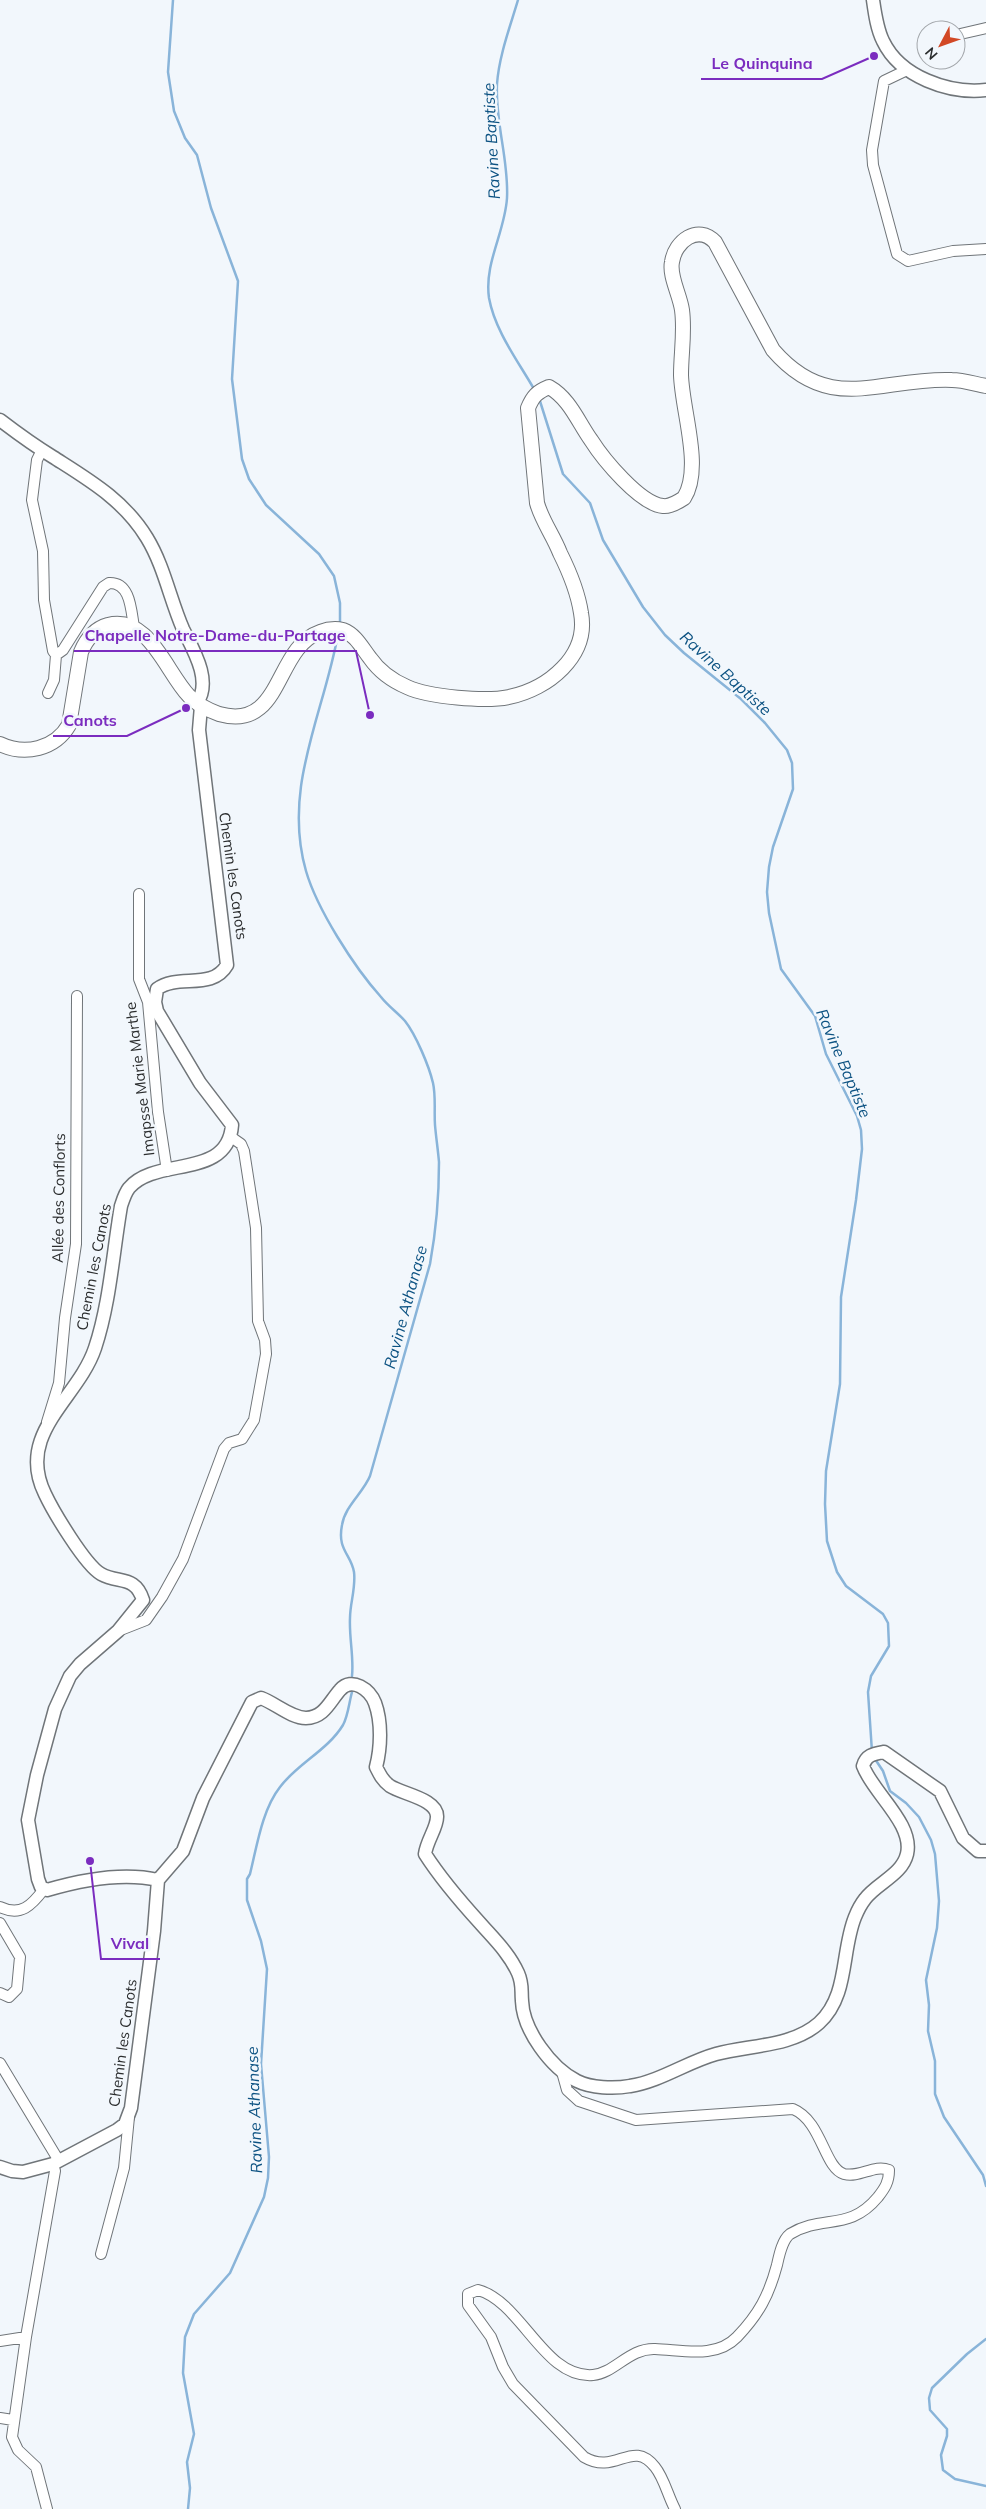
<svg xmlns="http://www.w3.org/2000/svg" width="986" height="2509" font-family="Mulish,sans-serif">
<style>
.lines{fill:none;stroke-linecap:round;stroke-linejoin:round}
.stream{stroke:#89b4d9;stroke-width:2.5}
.minor-casing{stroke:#707579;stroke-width:12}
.tertiary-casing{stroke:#707579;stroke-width:15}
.secondary-casing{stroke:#707579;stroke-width:16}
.minor{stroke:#fff;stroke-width:10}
.tertiary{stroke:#fff;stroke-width:12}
.secondary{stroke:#fff;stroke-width:14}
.labels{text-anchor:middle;stroke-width:5;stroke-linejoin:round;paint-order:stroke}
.street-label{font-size:15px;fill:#2b2d2e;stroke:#f2f7fc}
.water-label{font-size:16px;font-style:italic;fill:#0c5282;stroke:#f2f7fc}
.leader{fill:none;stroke:#7b2cbf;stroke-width:2}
.callout-dot{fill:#7b2cbf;stroke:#f2f7fc;stroke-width:2}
.callout-label{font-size:16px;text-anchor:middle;font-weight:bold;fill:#7b2cbf;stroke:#f2f7fc;stroke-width:5;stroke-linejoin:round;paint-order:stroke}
</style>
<rect width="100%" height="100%" fill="#f2f7fc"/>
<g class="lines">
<path class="stream" d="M173,0L168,72L174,111L185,138L197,155L211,208L238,281L232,379L242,459L249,479L266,505L319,554L334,576L340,603V624
M518,0C510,27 499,56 497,84C495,123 509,160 507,198C505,232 484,263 489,298C495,331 518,361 534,389
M539,398L563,474L590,503L603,540L643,607L665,635L684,653L741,699L765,723L787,750L792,763L793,789L773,847L769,867L767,892L769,913L781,969L815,1016L826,1054L857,1116L861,1130L862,1149L856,1200L841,1297L840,1384L826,1471L825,1504L827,1541L837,1572L846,1586L883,1614L888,1623L889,1646L871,1676L868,1692L872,1752
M338,634C324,714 282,787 306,871C317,909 354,967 381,997C388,1006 398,1013 405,1021C416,1035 429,1066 433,1083C436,1096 434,1111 435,1125C436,1137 438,1150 439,1162C439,1196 436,1231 430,1264L370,1476C363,1493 345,1506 342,1525C337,1550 351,1554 354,1572C356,1588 350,1603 350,1618C349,1638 354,1657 352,1676
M875,1759L883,1771L890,1791L906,1803L919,1817L931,1840L935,1854L939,1901L937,1928L926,1980L929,2005L928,2031L935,2061V2094L944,2117L983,2175L986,2186
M986,2339L967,2354L932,2388L929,2398L930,2410L947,2429V2436L941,2455L943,2470L955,2479L986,2486
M188,2509L190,2488L187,2462L194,2434L183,2373L185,2337L194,2314L230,2273L264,2197L268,2178L269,2157L261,2064L267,1969L261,1941L247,1900V1879L250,1874C257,1846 262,1810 280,1787C297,1764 328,1750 343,1725C348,1716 349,1703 352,1692"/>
<defs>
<path id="minor" d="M956,35L986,28
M907,70L884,81L872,150L873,165L897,254L908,261L953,251L986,249
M42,450L37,460L32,500L43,551L44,600L53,651L56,655L63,650L103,587L109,583C131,582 131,611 134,627
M48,693L54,680L56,655
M139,894V979L148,1002L158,1112L167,1171
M47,1422L59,1383L65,1318L76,1244L77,996
M118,1631L146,1620L162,1597L183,1559L224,1449L229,1443L242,1439L254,1420L266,1354L265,1340L258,1321L256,1228L244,1151L241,1144L231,1137
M0,1907C21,1917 32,1905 44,1889
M0,1923L20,1957L17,1989L9,1997L0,1993
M0,2063L59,2161
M562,2072L567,2090L579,2101L636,2120L793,2109C822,2121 824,2168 844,2174C860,2178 874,2164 889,2170C889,2182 885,2188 878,2197C849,2232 823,2214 790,2234C782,2240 779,2256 777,2265C769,2295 759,2314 737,2337C716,2359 683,2350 655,2349C629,2348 615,2373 593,2375C544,2379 522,2302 478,2290L468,2294V2305L491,2337L503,2367L513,2384L584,2457C616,2476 632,2438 655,2467C664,2478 668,2496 675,2509
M101,2254L124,2168L129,2117
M0,2341L26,2337
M0,2418L13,2420
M47,2509L36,2467L18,2450L12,2437L26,2337L55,2171L53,2164"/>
<path id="tertiary" d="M873,0C875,14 877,29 883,41C900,77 949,94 986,90
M0,420C17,433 35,446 53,457C89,480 124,500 147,538C164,566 170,599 183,629C194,651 212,681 197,703
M158,1880C123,1872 81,1880 47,1890L41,1887L38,1879L28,1820L37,1775L55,1709L70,1676L80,1664L118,1631L143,1600C135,1575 119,1584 101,1574C85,1565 53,1511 45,1494C15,1433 78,1399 95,1348C110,1303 113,1252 121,1206C123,1200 125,1193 129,1188C156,1156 228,1180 232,1125L200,1083L157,1011L155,1002L157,989C178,973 212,991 227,965L199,730L201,706
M158,1880L183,1851L203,1798L252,1702L261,1698C275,1703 291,1718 306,1718C324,1718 330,1701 340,1690C352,1676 370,1690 375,1703C382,1722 381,1748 376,1767C380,1775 383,1781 390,1786C402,1794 438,1799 437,1817C437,1828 427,1840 425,1854C441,1879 460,1901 480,1923C494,1939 509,1953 518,1973C523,1984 521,1990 522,2001C523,2030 551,2068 577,2081C591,2088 614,2089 630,2086C661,2081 687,2062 716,2054C749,2045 792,2047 819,2023C849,1996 841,1951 855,1917C857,1912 861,1904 865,1899C877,1883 902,1875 907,1854C914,1824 873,1793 863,1766C866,1755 873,1754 884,1752L940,1791L963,1838L978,1851H986
M0,2167L12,2171L23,2172L53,2164L117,2130L125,2124L131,2108L154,1931L158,1880"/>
<path id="secondary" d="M0,744C25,756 55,749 69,725L81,652C86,640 94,629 108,625C149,615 166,672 189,696C197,705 208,710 219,714C283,732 274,648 320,632C328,629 334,628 343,630C356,635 362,648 370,658C379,671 393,681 407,687C429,697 485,702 509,697C548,689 589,656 581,613C578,593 569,571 560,553C553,535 542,521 537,503L528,408C533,396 537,392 549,387C570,399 578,422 591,440C603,459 640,504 663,506C670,507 678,502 684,498C703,468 682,411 681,375C681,353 685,332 682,310C680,295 669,276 672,262C675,241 698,224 715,242L773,350C830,416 880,377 952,380C963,380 975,384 986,386"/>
</defs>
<use href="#minor" class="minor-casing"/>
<use href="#tertiary" class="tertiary-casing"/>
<use href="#secondary" class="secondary-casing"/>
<use href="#minor" class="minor"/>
<use href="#tertiary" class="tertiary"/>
<use href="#secondary" class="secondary"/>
</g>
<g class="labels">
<g class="street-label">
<text transform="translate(233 876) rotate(82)" y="5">Chemin les Canots</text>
<text transform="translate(140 1079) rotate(-97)" y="5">Imapsse Marie Marthe</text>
<text transform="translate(59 1198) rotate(-89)" y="5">Allée des Conflorts</text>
<text transform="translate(94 1267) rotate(-79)" y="5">Chemin les Canots</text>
<text transform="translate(123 2043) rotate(-82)" y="5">Chemin les Canots</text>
</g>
<g class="water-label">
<text transform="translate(491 141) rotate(-93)" y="6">Ravine Baptiste</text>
<text transform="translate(726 673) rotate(42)" y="6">Ravine Baptiste</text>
<text transform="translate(844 1063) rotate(67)" y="6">Ravine Baptiste</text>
<text transform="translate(405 1307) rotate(-75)" y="6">Ravine Athanase</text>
<text transform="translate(254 2110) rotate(-92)" y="6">Ravine Athanase</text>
</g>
</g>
<path class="leader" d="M874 56L822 79H701M370 715L356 651H74M186 708L127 736H53M90 1861L101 1959H160"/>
<g class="callout-dot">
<circle cx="874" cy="56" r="5"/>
<circle cx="370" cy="715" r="5"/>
<circle cx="186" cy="708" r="5"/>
<circle cx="90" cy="1861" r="5"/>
</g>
<g class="callout-label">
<text x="762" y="69">Le Quinquina</text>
<text x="215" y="641">Chapelle Notre-Dame-du-Partage</text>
<text x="90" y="726">Canots</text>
<text x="130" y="1949">Vival</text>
</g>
<g transform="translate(941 45) rotate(229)"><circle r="24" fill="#f2f7fc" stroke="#a2a6aa"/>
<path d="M0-4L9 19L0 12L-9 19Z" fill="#d24825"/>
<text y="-8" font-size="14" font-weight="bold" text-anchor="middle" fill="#2b2d2e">N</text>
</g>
</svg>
